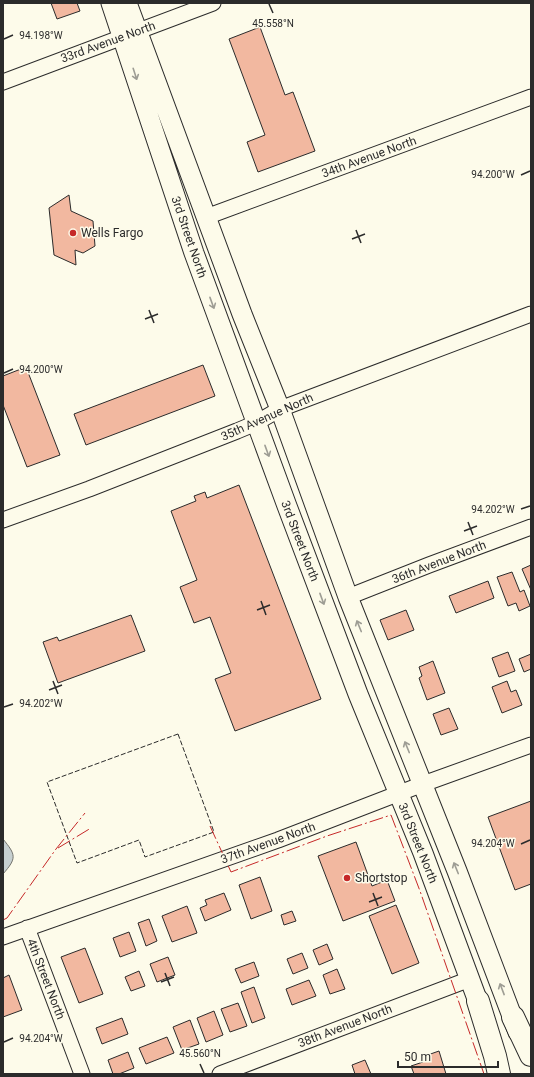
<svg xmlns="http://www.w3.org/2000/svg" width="534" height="1077" font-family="Roboto,sans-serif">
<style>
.water{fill:#c7d0d0;stroke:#74746e}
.building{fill:#f2b8a0;stroke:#2b2b2b}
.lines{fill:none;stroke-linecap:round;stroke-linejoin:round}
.minor-casing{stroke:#2b2b2b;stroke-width:17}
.major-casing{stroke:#2b2b2b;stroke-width:21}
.highway-casing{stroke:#2b2b2b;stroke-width:24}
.minor{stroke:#fdfbea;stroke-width:15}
.major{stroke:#fdfbea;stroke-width:19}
.highway{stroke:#fdfbea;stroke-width:22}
.fence{stroke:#2b2b2b;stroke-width:1;stroke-dasharray:5 2;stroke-linecap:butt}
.power{stroke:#c62828;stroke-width:1;stroke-dasharray:14 3 2 3;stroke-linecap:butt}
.oneway{stroke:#9e9d94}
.ticks{fill:none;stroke:#2b2b2b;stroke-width:1.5}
.poi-dot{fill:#c62828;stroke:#fdfbea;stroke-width:1.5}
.labels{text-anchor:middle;stroke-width:3;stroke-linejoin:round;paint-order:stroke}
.street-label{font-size:12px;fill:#2b2b2b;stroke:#fdfbea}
.poi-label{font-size:12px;fill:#2b2b2b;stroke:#fdfbea;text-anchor:start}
.ticks-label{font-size:10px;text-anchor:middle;fill:#2b2b2b;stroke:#fdfbea;stroke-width:3;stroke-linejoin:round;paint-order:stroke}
</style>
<rect width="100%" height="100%" fill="#fdfbea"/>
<path class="water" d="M3,839C16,855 17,858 3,874Z"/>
<path class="building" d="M51,3H77L80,11L57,19Z
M260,27L285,95L293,92L315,151L258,172L247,142L265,135L229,39Z
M69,195L71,211L93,221L95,246L83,253L75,250L76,265L54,255L49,208Z
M203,365L215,396L86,445L74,414Z
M26,367L60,455L27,467L3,405V376Z
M239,485L321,699L235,731L215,679L231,673L210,617L194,623L180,587L197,580L171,511L196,501L194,496L205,492L207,498Z
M531,565V590L522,569Z
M512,572L520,592L524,590L530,606L519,611L516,603L508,606L497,577Z
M488,581L494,598L456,613L449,596Z
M406,610L414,630L388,640L380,620Z
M131,615L145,651L58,683L43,642L57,637L59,641Z
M508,652L515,671L499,677L492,658Z
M531,654V669L524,672L519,659Z
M433,661L445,693L427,700L419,678L422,676L419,667Z
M507,681L511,692L516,690L522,705L502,713L492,687Z
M449,708L458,729L441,735L433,714Z
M531,801V884L515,890L488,817Z
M356,842L372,886L387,880L395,901L343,921L318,856Z
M260,877L272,911L251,919L239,885Z
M224,893L231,910L205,921L200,908L207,905L205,900Z
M396,905L419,963L392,974L369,916Z
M187,906L197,933L172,942L162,916Z
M292,911L296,921L284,925L281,915Z
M149,919L157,941L146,946L138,923Z
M129,932L136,951L120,957L113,938Z
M327,944L333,959L319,965L313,950Z
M85,948L103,994L79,1003L61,957Z
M302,953L308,968L293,974L287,959Z
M168,957L175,975L157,982L150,964Z
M254,962L259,976L241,983L235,969Z
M337,969L345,989L330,994L323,975Z
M139,971L145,986L131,991L125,977Z
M9,975L22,1010L3,1017V978Z
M309,980L316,996L292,1005L286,989Z
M254,987L265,1018L252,1023L241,992Z
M238,1003L247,1026L230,1032L221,1009Z
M214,1011L223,1035L206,1042L197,1018Z
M122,1018L128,1034L102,1044L96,1028Z
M190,1020L199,1044L182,1050L173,1027Z
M167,1037L174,1053L146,1064L139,1048Z
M439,1051L446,1074H414L411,1066L423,1062L422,1057Z
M128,1052L134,1068L119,1074H113L108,1060Z
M365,1060L371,1074H355L352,1065Z"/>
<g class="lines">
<defs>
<path id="minor" d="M3,82L213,3
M206,217L531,97
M3,520L89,489L237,431L256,423L280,409L531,314
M348,597L429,565L531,527
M27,928L82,1074
M3,937L278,840L423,784L531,745
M220,1074L470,979"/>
<path id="major" d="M111,3L194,253L287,506L358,694L423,853L483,1015
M127,3L242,314L280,409L348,597L457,871L518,1032"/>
<path id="highway" d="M478,1001L495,1056L499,1074
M513,1017L531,1055"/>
</defs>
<use href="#minor" class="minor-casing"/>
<use href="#major" class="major-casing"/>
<use href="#highway" class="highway-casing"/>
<use href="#minor" class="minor"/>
<use href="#major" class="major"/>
<use href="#highway" class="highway"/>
<path class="fence" d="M178,734L214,832L145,857L139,840L77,863L47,782Z"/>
<path class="power" d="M210,826L231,872L327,836L391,815L420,891L484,1074
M58,848L91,828
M3,920L7,918L56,849L85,813"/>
</g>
<defs><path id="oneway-shaft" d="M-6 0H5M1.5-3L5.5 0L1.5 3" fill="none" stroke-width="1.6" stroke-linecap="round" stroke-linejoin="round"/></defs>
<g class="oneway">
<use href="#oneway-shaft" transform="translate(135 74) rotate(72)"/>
<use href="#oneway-shaft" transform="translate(212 303) rotate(70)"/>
<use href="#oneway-shaft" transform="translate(267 451) rotate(70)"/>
<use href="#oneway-shaft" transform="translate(322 599) rotate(70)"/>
<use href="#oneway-shaft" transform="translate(359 626) rotate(-112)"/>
<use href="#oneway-shaft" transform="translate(407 747) rotate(-112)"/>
<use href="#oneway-shaft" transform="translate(456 868) rotate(-112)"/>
<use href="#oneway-shaft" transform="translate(502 989) rotate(-111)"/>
</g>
<path class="ticks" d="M269,4L273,13M4,39L13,35M521,175L530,171M356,230L361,243M352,239L365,234M149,310L154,323M145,319L158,314M4,373L13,369M521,509L530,506M468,522L473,535M464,531L477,526M261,601L266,615M257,610L270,605M53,681L58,694M49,690L62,685M4,707L13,704M521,844L530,840M373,893L378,906M369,902L382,897M165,973L170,986M161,982L174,977M4,1042L13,1038M200,1064L204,1073"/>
<g class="poi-dot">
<circle cx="73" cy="233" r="4"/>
<circle cx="347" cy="878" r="4"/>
</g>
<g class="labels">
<g class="street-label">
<text transform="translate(108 42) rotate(-20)" y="4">33rd Avenue North</text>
<text transform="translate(369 157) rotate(-20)" y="4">34th Avenue North</text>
<text transform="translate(189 237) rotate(71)" y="4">3rd Street North</text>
<text transform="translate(267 417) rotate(-24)" y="4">35th Avenue North</text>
<text transform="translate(300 541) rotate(69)" y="4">3rd Street North</text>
<text transform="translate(439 562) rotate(-21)" y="4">36th Avenue North</text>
<text transform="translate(268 843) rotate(-20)" y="4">37th Avenue North</text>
<text transform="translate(418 843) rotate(68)" y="4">3rd Street North</text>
<text transform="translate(46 979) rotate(69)" y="4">4th Street North</text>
<text transform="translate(345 1026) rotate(-21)" y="4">38th Avenue North</text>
</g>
<g class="poi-label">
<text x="81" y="237">Wells Fargo</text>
<text x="355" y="882">Shortstop</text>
</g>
</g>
<g class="ticks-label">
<text x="273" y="27">45.558°N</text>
<text x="41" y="39">94.198°W</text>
<text x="493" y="178">94.200°W</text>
<text x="41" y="373">94.200°W</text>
<text x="493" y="513">94.202°W</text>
<text x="41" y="707">94.202°W</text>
<text x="493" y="847">94.204°W</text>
<text x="41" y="1042">94.204°W</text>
<text x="200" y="1057">45.560°N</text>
</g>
<rect width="534" height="1077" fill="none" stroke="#2b2b2b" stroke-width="8"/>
<path d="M398 1061v6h100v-6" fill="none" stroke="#2b2b2b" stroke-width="2"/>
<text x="404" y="1061" font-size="12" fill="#2b2b2b" stroke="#fdfbea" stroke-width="3" paint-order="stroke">50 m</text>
</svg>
